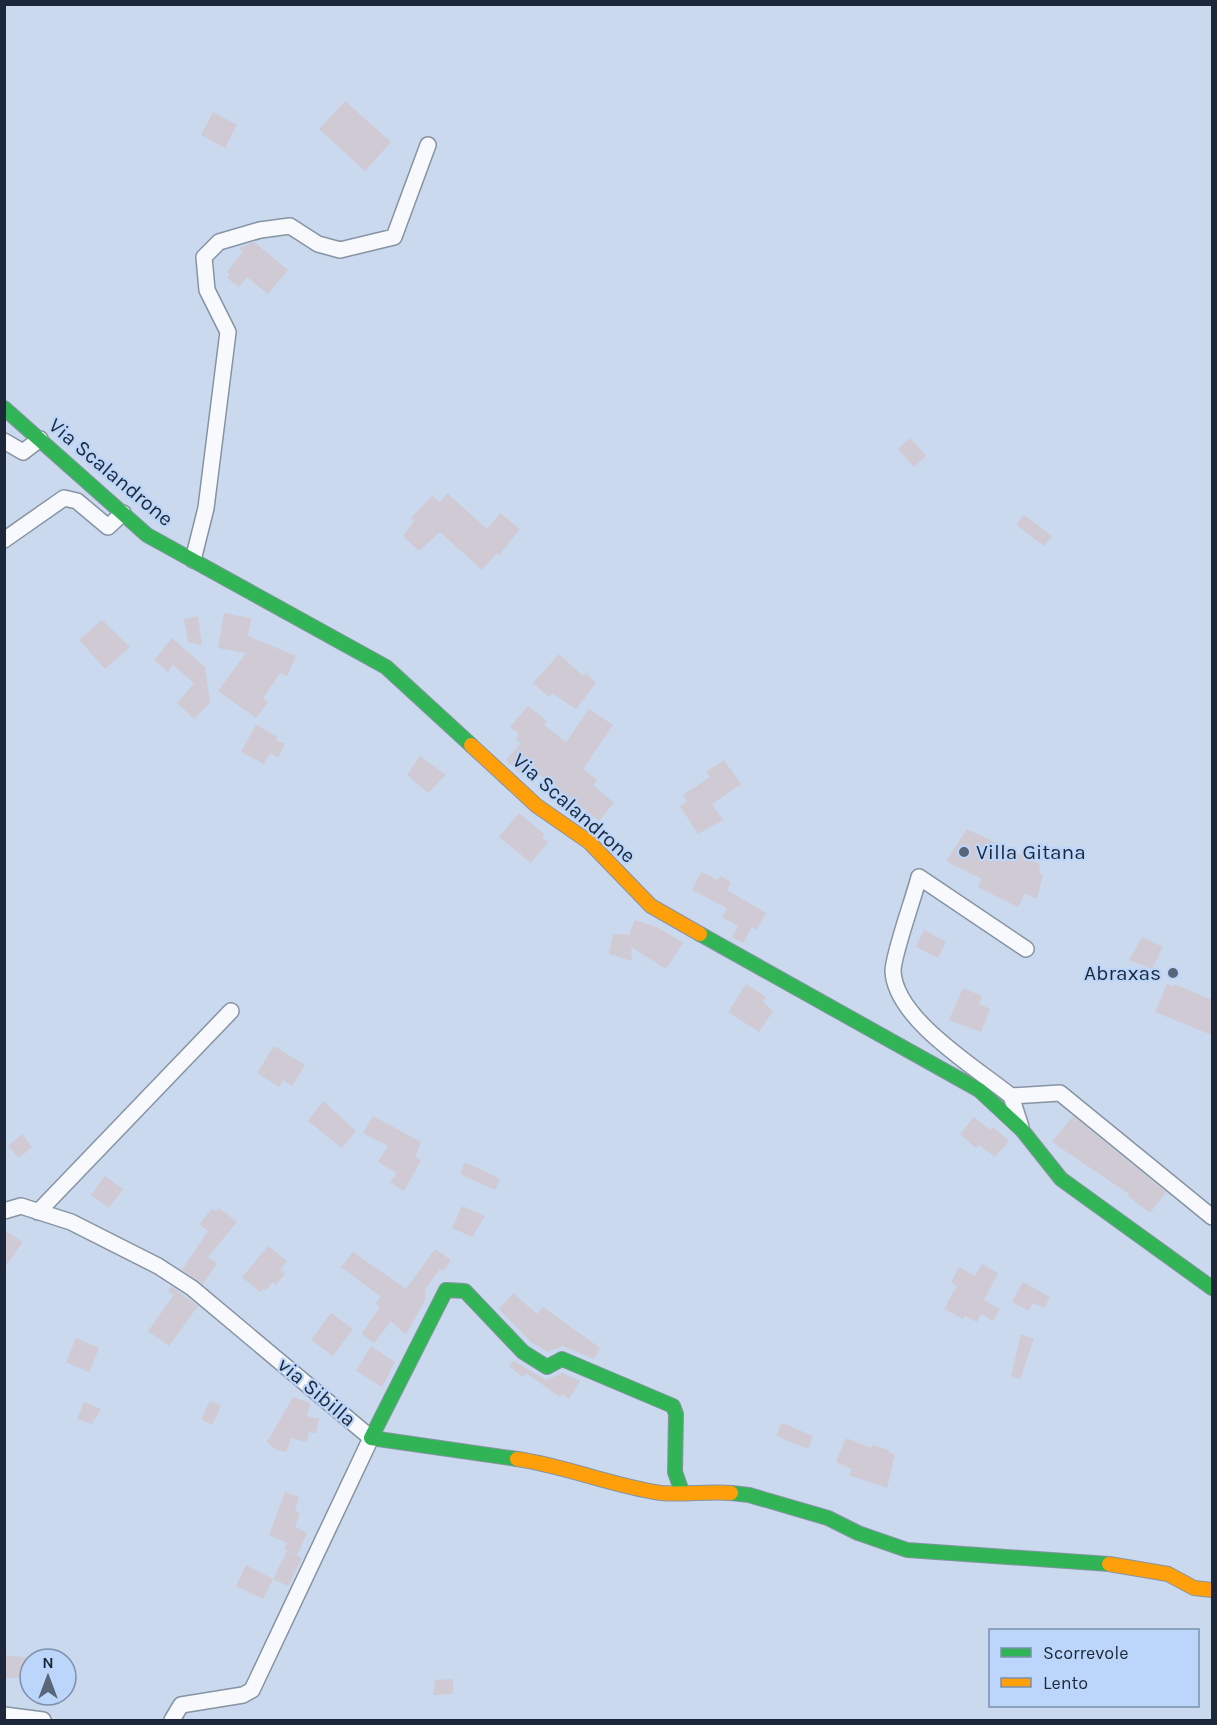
<svg xmlns="http://www.w3.org/2000/svg" width="1217" height="1725" font-family="Karla,sans-serif">
<style>
.building{fill:#cfcad3}
.lines{fill:none;stroke-linecap:round;stroke-linejoin:round}
.street-casing{stroke:#8693a3;stroke-width:18}
.fast-casing{stroke:#8693a3;stroke-width:16}
.slow-casing{stroke:#8693a3;stroke-width:16}
.street{stroke:#f7f9fc;stroke-width:15}
.fast{stroke:#30b455;stroke-width:14}
.slow{stroke:#ff9f0a;stroke-width:14}
.poi-dot{fill:#596678;stroke:#bcd6fb;stroke-width:2}
.labels{text-anchor:middle;stroke-width:4.5;stroke-linejoin:round;paint-order:stroke}
.street-label{font-size:21px;fill:#1c2839;stroke:#bcd6fb}
.poi-label{font-size:21px;fill:#1c2839;stroke:#bcd6fb;text-anchor:start}
</style>
<rect width="100%" height="100%" fill="#cad9ed"/>
<path class="building" d="M345,101L391,142L365,171L319,129Z
M213,112L237,125L225,148L201,135Z
M254,242L288,270L268,294L247,277L239,287L227,278L230,274L227,272L243,251L239,248Z
M910,438L926,456L914,467L898,449Z
M447,493L487,529L500,513L520,529L499,555L497,553L482,570L440,532L419,551L403,536L414,521L411,518L432,496L440,502Z
M1024,515L1052,536L1044,546L1016,525Z
M224,613L251,618L248,636L296,656L287,676L280,673L263,698L268,702L256,718L218,691L246,653L218,648Z
M198,616L202,645L188,642L184,619Z
M102,620L130,647L105,669L79,640Z
M172,638L205,667L210,703L194,719L177,703L194,683L173,665L168,672L154,660Z
M559,654L583,676L586,673L596,683L576,709L552,693L549,697L533,683Z
M528,706L547,721L544,725L566,742L589,709L613,725L583,769L597,780L593,785L614,803L599,821L530,768L523,776L506,760L521,743L516,739L519,734L510,727Z
M256,725L278,737L276,740L285,744L278,757L270,753L264,764L241,752Z
M420,756L446,775L428,793L407,775Z
M724,760L741,784L712,804L723,820L698,834L680,806L687,801L683,795L710,777L706,772Z
M519,813L544,834L542,837L548,842L531,863L499,837Z
M967,829L1040,864L1039,874L1043,875L1037,899L1025,893L1018,907L978,887L982,879L946,861Z
M701,872L718,880L720,876L731,882L727,890L766,913L756,930L752,927L743,943L732,937L738,926L722,917L727,908L692,890Z
M635,920L659,928L683,943L666,969L631,947L632,961L609,954L613,934L629,935Z
M924,930L946,942L938,958L916,947Z
M1142,937L1163,947L1152,969L1129,960Z
M746,984L766,997L763,1002L773,1011L759,1032L728,1012Z
M1167,984L1173,987L1174,984L1212,1000V1035L1155,1012Z
M963,988L982,996L979,1004L990,1009L981,1032L949,1020Z
M274,1046L305,1065L292,1086L283,1080L279,1087L257,1073Z
M323,1101L356,1131L342,1148L308,1121Z
M373,1116L421,1142L415,1157L421,1160L404,1191L390,1182L397,1173L378,1162L388,1146L363,1133Z
M1073,1116L1166,1192L1150,1213L1128,1196L1129,1194L1052,1142Z
M974,1117L990,1130L993,1127L1009,1141L995,1157L979,1145L976,1148L960,1134Z
M22,1134L32,1147L19,1158L8,1146Z
M465,1162L500,1179L495,1190L460,1174Z
M105,1176L123,1189L109,1208L91,1195Z
M462,1206L485,1216L472,1237L452,1228Z
M219,1208L237,1222L208,1257L217,1263L203,1284L182,1270L208,1231L199,1224L212,1209L216,1211Z
M4,1230L23,1242L4,1268Z
M268,1246L287,1261L280,1270L285,1274L276,1285L273,1282L265,1291L263,1289L260,1292L242,1277Z
M435,1249L451,1260L443,1271L440,1269L424,1291L426,1292L425,1300L406,1335L391,1321L374,1343L361,1334L380,1307L375,1304L381,1297L341,1267L353,1252L406,1289Z
M982,1264L998,1273L984,1300L1000,1309L993,1321L981,1314L977,1322L965,1316L963,1319L944,1309L957,1286L951,1282L959,1267L975,1276Z
M1023,1282L1050,1297L1044,1308L1033,1303L1029,1311L1012,1302Z
M171,1286L198,1306L169,1346L148,1331L174,1295L168,1291Z
M513,1293L537,1314L543,1307L600,1348L594,1359L562,1346L548,1352L531,1342L499,1309Z
M331,1313L353,1329L333,1356L311,1340Z
M1021,1334L1034,1339L1020,1379L1011,1376Z
M76,1338L99,1348L89,1372L66,1362Z
M371,1346L395,1362L382,1387L356,1371Z
M514,1361L546,1380L563,1373L580,1381L569,1399L562,1394L560,1397L526,1373L523,1377L509,1366Z
M293,1397L310,1403L307,1416L319,1419L316,1433L309,1432L307,1442L291,1438L286,1452L276,1450L267,1442Z
M210,1401L221,1406L212,1425L201,1419Z
M84,1402L101,1409L92,1424L77,1419Z
M782,1423L813,1436L808,1449L776,1436Z
M846,1438L871,1448L872,1445L889,1450L888,1452L895,1454L887,1488L849,1475L852,1469L836,1462Z
M285,1492L299,1497L295,1511L300,1513L295,1527L307,1533L297,1555L284,1549L287,1543L269,1535Z
M287,1551L302,1558L288,1586L273,1579Z
M246,1565L273,1579L263,1599L236,1586Z
M4,1655L30,1658V1677L4,1678Z
M453,1679V1694L433,1695L435,1680Z"/>
<g class="lines">
<defs>
<path id="street" d="M4,441L23,452L40,439
M4,540L64,498L77,501L108,527L123,513
M193,560L206,508L228,332L207,290L204,257L219,242L260,230L290,226L318,244L340,250L394,237L428,145
M1011,1096C975,1067 895,1019 893,971C893,955 914,897 919,877L1026,949
M1021,1127L1011,1096L1060,1093L1212,1217
M4,1211L21,1206L71,1222L158,1266L192,1288L371,1438L252,1690L243,1695L181,1705L172,1720
M38,1212L231,1011
M4,1715L43,1720"/>
<path id="fast" d="M4,408L147,535L386,667L471,745
M700,934L979,1090L1022,1130L1061,1179L1212,1288
M517,1459L371,1438L446,1290L465,1291L523,1352L547,1367L562,1359L673,1406L676,1414L675,1472L682,1492
M731,1493L749,1495L828,1518L858,1533L907,1550L1109,1564"/>
<path id="slow" d="M471,745L537,806L589,842L651,906L700,934
M517,1459C566,1466 612,1486 661,1493C684,1495 708,1491 731,1493
M1109,1564L1168,1574L1194,1588L1212,1590"/>
</defs>
<use href="#street" class="street-casing"/>
<use href="#fast" class="fast-casing"/>
<use href="#slow" class="slow-casing"/>
<use href="#street" class="street"/>
<use href="#fast" class="fast"/>
<use href="#slow" class="slow"/>
</g>
<g class="poi-dot">
<circle cx="964" cy="852" r="6"/>
<circle cx="1173" cy="973" r="6"/>
</g>
<g class="labels">
<g class="street-label">
<text transform="translate(111 472) rotate(40)" y="7">Via Scalandrone</text>
<text transform="translate(574 808) rotate(41)" y="7">Via Scalandrone</text>
<text transform="translate(317 1392) rotate(40)" y="7">via Sibilla</text>
</g>
<g class="poi-label">
<text x="976" y="859">Villa Gitana</text>
<text x="1161" y="980" text-anchor="end">Abraxas</text>
</g>
</g>
<rect width="1217" height="1725" fill="none" stroke="#1c2839" stroke-width="12"/>
<rect x="989" y="1629" width="210" height="78" fill="#bcd6fb" stroke="#7c90ad" stroke-width="1.5"/>
<rect x="1001" y="1648" width="30" height="9" fill="#30b455" stroke="#7c90ad" stroke-width="1.5"/>
<text x="1043" y="1659" font-size="18" fill="#1c2839">Scorrevole</text>
<rect x="1001" y="1678" width="30" height="9" fill="#ff9f0a" stroke="#7c90ad" stroke-width="1.5"/>
<text x="1043" y="1689" font-size="18" fill="#1c2839">Lento</text>
<g transform="translate(48 1677)"><circle r="28" fill="#bcd6fb" stroke="#7c90ad" stroke-width="1.5"/>
<path d="M0-4.5L10 22L0 15L-10 22Z" fill="#596678"/>
<text y="-9" font-size="16" font-weight="bold" text-anchor="middle" fill="#1c2839">N</text>
</g>
</svg>
